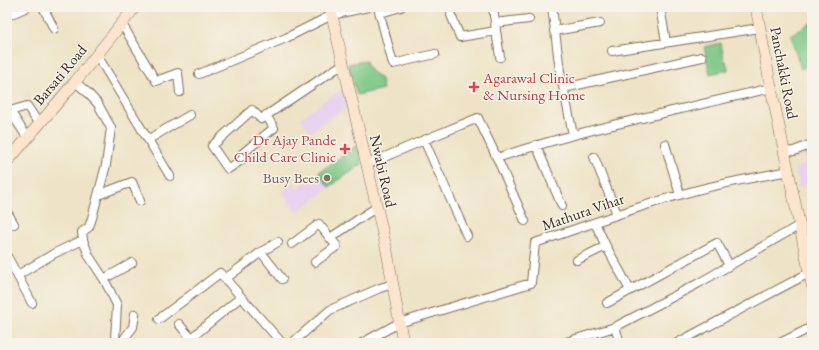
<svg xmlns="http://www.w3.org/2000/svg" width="819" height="350" font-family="'EB Garamond',serif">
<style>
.built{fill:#e8d2ef}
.green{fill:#7dc785;stroke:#5c7852}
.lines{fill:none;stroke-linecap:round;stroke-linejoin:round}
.street-casing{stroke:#7a6b59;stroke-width:10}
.secondary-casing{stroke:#7a6b59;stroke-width:12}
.street{stroke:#fff;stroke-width:8}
.secondary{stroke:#fce5cf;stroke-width:11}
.health-dot{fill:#e0444e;stroke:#f7f3e8;stroke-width:1.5}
.education-dot{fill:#8d6e63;stroke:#f7f3e8;stroke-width:1.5}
.labels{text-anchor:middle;stroke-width:3;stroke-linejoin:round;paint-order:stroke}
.street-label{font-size:15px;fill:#3b2a1e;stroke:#f7f3e8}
.health-label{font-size:15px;fill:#be3a42;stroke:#f7f3e8;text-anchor:start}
.education-label{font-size:15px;fill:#785e54;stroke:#f7f3e8;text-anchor:end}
</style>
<rect width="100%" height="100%" fill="#f7f3e8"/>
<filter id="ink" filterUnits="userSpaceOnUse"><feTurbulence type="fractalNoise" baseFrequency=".025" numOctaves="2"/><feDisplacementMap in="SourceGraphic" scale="8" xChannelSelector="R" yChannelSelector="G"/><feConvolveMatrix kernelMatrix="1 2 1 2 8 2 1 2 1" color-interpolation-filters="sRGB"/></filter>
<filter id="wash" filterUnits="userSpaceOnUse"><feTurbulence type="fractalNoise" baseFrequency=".012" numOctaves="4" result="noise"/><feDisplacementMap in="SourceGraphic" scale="16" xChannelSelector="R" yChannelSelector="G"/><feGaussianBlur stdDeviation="0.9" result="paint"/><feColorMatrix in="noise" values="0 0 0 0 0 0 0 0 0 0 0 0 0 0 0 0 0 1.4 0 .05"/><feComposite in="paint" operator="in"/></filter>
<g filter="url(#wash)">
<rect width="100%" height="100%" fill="#eee3c6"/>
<path class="built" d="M344,87L348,106L311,132L300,118Z
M357,145L362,164L297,212L282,192L294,183L298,188Z
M812,148V182L799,188L795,168L807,163L803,151Z"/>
<path class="green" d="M812,22V64L801,69L790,35Z
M721,43L724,61H726L728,70L710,74L704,47Z
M366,60C368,72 373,72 381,79L383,89L357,95L348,64Z
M357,145L362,164L329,187L318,173Z"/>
</g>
<g filter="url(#ink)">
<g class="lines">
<defs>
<path id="street" d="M43,7L54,29
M378,7L393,64L435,54
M552,7L560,71L573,135
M660,7L666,42
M380,13L401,7
M451,15L460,37L496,31L493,7
M7,16L27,7
M495,23L529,19
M122,24L156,81L178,73L180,92
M496,31L500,57
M554,31L600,23
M612,51L760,28
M97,55L170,176
M199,74L286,38L332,15L368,7
M75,82L87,92L98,104L111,128L106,165L92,218L89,227L82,232L83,240L89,256L104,279L117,305L115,340L118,343
M564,88L702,57
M10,111L27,106L39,124
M7,112L10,111L27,137
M149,139L190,115
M424,140L467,236
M665,144L680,195
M536,145L562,206
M785,152L794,151L812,144
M243,153L274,128L266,115
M594,157L617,214
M497,158L525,221
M243,159L228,169L212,146L252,110L261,119L343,64
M366,165L424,140L478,118L497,158C586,128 680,110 771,88
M98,195L132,182L140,201
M7,212L14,224
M595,223L606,246L630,290
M803,242L812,238
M292,244L319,224L330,238
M261,252L282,279
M7,256L32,303
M577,260L606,246
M315,262L337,246L330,238L377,207
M18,275L55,253L83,240
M104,279L132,263
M225,279L261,252L278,242
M607,303L717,243L729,265
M159,319L220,273L282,343
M179,324L195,343
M615,327L620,343
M191,338L241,297
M121,343L133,327L135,314
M292,343L330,310L380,288L393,284
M362,343L399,323L531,283L535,243C583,227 630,209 679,195C715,184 752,178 789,171
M563,343L615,327L699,283L800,225
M677,343L809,273
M780,343L812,327"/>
<path id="secondary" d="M330,7L387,251L403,343
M756,7L771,88L812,285
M7,162L75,82L135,7"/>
</defs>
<use href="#street" class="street-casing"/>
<use href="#secondary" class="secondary-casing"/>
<use href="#street" class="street"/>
<use href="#secondary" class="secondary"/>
</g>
</g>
<g class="health-dot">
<path d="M472 81h4v4h4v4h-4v4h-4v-4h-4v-4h4z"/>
<path d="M343 143h4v4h4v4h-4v4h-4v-4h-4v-4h4z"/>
</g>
<circle class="education-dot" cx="327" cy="178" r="4"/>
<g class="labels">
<g class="street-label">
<text transform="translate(784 73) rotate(79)" y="5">Panchakki Road</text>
<text transform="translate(60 75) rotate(-50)" y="5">Barsati Road</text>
<text transform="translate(383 171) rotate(77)" y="5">Nwabi Road</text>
<text transform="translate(583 212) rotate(-19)" y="5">Mathura Vihar</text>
</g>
<g class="health-label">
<text x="483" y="83">Agarawal Clinic<tspan x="483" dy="17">&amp; Nursing Home</tspan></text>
<text x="336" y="145" text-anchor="end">Dr Ajay Pande<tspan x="336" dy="17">Child Care Clinic</tspan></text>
</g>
<g class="education-label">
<text x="319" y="183">Busy Bees</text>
</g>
</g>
<rect width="819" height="350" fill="none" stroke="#f7f3e8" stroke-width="24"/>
</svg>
